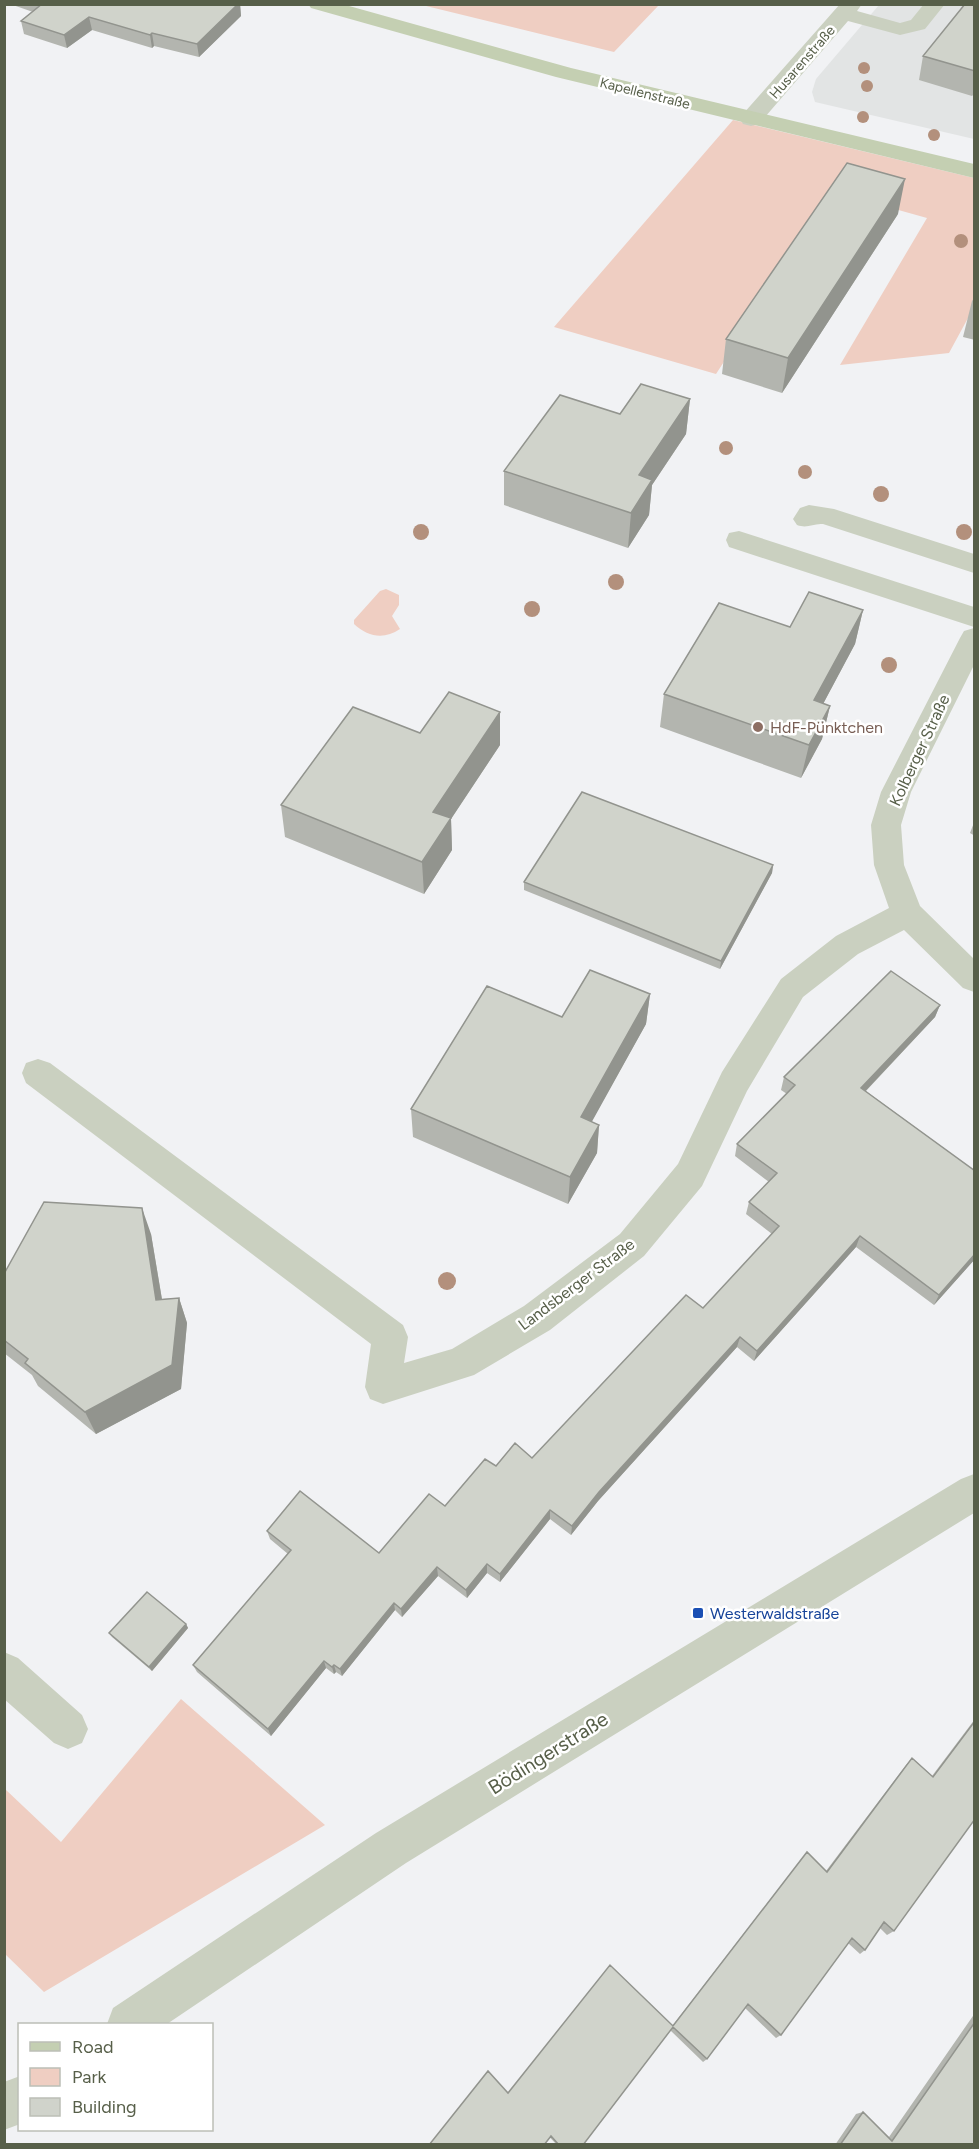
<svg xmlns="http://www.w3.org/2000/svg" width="979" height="2149" font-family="Figtree,sans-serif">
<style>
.education{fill:#e2e4e4}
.green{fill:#efcec2}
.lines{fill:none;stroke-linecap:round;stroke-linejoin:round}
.minor{fill:#cad0c0;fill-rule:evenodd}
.major{fill:#c4cfb2;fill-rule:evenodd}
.tree{fill:#b3907c}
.wall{fill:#b3b5af}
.shaded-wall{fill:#92948e}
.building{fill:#d0d3cb;stroke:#92948e;stroke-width:1.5}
.education-dot{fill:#8d6e63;stroke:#fff;stroke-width:2}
.transit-dot{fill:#1a4fb4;stroke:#fff;stroke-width:2}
.labels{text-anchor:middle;stroke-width:5;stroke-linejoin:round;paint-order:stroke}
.far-street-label{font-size:14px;fill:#575f49;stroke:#fff}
.education-label{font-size:16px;fill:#785e54;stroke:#fff;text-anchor:start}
.street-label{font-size:16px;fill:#575f49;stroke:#fff}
.transit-label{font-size:16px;fill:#164399;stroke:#fff;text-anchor:start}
.near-street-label{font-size:20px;fill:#575f49;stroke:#fff}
</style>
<rect width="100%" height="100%" fill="#f1f2f4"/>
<path class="education" d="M879,5H974V139L815,102L812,92L816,79Z"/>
<path class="green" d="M422,5H659L614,52Z
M733,120L974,178V307L949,353L840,365L927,218L834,192L716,374L554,327Z
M386,589L399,595V605L392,616L400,629C384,640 368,637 354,624V620L380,591Z
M181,1699L325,1825L44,1992L5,1954V1789L61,1842Z"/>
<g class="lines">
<path class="minor" d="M840,4H862L857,11L900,23L911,20L924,4H945L925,29L900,35L848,21L759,124L751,126L743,124L740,119L743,114Z
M809,505L834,509L974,554V573L823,524C813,523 808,529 797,525L793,519L800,508Z
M739,531L974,607V627L729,547L726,540L729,533Z
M974,628V665L911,792L901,825L904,865L920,906L974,959V992L963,988L904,930L858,954L803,997L747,1091L702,1186L644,1256L550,1330L474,1375L383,1404L370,1399L365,1387L371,1344L26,1083L22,1073L26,1063L38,1059L50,1063L403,1325L408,1337L404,1363L452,1349L524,1306L620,1234L678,1164L722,1072L781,979L836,936L889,908L874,865L871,825L881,792L960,638L964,631Z
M974,1474V1513L406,1863L167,2024H107L113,2008L376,1833L961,1479Z
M4,1652L18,1658L82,1715L88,1729L82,1743L68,1749L54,1743L4,1699Z
M20,2076V2124L4,2130V2082Z"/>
<path class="major" d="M308,4H342L571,68L974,164V178L556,77L311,8Z"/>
</g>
<g class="tree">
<circle cx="864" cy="68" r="6"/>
<circle cx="867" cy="86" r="6"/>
<circle cx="863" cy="117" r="6"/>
<circle cx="934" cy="135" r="6"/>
<circle cx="961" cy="241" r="7"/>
<circle cx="726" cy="448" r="7"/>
<circle cx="805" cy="472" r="7"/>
<circle cx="881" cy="494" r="8"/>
<circle cx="421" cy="532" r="8"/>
<circle cx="964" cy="532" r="8"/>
<circle cx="616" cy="582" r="8"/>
<circle cx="532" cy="609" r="8"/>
<circle cx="889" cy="665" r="8"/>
<circle cx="447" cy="1281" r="9"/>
</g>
<path class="wall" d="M10,4H240L241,16L199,57L154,46L152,48L92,30L67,48L24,34L21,21L33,12Z
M975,4V93L972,96L919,80L923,56Z
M898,214L782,393L722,374L726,339Z
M975,297V340L963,337L972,301Z
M690,399L686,434L652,485L649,515L628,548L504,505V471L620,414Z
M863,610L855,644L823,704L830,706L822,739L801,778L660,727L664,694L790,627Z
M500,712V745L451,819L452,850L424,894L285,837L281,805L420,733Z
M975,820V836L970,833Z
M773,865L772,873L720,969L524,890V882Z
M650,994L646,1024L591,1122L599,1125L597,1153L568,1204L413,1137L411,1109L562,1017Z
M940,1005L935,1017L866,1091L975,1171V1259L934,1305L856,1247L754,1361L737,1347L598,1501L571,1535L550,1519L500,1582L487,1573L467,1598L438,1576L402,1617L395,1610L342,1676L336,1672L334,1674L326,1668L271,1736L197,1672L193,1665L288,1554L270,1539L267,1531L379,1553L445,1506L496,1466L532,1458L703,1308L772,1234L746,1214L749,1202L769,1182L735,1156L737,1144L787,1094L781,1090L784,1077Z
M151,1234L162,1299L179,1298L187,1323L181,1389L96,1434L38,1386L32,1375L4,1353V1271Z
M186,1624L188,1628L152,1671L112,1637L109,1633Z
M975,1719V1824L972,1822L894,1931L887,1935L880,1928L865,1950L860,1954L848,1943L781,2035L776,2038L745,2008L707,2059L703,2062L670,2030L583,2145H557L508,2093L672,2026L807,1852L826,1871L906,1765L912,1758L932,1776Z
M975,2013V2145H835L856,2114L863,2112L889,2137Z"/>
<path class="shaded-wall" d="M238,4H240L241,16L199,57L197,44Z
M89,17L92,30L67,48L64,35Z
M152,33L154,46L152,48L150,35Z
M905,179L898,214L782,393L788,358Z
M690,399L686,434L652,485L649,515L628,548L631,513L639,475Z
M863,610L855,644L807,734L814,700Z
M830,706L822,739L801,778L809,745Z
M500,712V745L451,819L452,850L424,894L422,862L433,812Z
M773,865L772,873L720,969L721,961Z
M650,994L646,1024L579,1145L581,1117Z
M940,1005L935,1017L857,1100L861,1088Z
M599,1125L597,1153L568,1204L570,1177Z
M142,1208L151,1234L166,1324L156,1300Z
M860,1236L856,1247L754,1361L757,1351Z
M975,1254V1259L934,1305L939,1295Z
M179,1298L187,1323L181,1389L96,1434L85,1412Z
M740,1337L737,1347L598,1501L571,1535L572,1526L599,1492Z
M550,1510V1519L500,1582V1574Z
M487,1564V1573L467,1598L466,1590Z
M437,1567L438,1576L402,1617L401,1609Z
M394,1603L395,1610L342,1676L340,1669Z
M186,1624L188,1628L152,1671L149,1667Z
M324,1661L326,1668L271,1736L268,1729Z
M334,1665L336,1672L334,1674L332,1667Z"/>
<path class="building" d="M42,4H238L197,44L152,33L150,35L89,17L64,35L21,21Z
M965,4H975V71L923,56Z
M847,163L905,179L788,358L726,339Z
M641,384L690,399L639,475L652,480L631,513L504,471L560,395L620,414Z
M809,592L863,610L814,700L830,706L809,745L664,694L719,603L790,627Z
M449,692L500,712L433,812L451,818L422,862L281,805L353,707L420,733Z
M582,792L773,865L721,961L524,882Z
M590,970L650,994L581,1117L599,1125L570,1177L411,1109L487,986L562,1017Z
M891,971L940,1005L861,1088L975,1171V1254L939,1295L860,1236L757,1351L740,1337L599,1492L572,1526L550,1510L500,1574L487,1564L466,1590L437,1567L401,1609L394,1603L340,1669L334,1665L332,1667L324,1661L268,1729L193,1665L291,1550L267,1531L300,1491L379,1553L429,1494L445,1506L485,1459L496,1466L515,1443L532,1458L686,1295L703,1308L779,1226L749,1202L777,1173L737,1144L795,1085L784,1077Z
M44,1202L142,1208L156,1300L179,1298L172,1365L85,1412L25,1363L28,1359L4,1340V1271L5,1272Z
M147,1592L186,1624L149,1667L109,1633Z
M975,1721V1819L894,1931L884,1922L865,1950L852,1938L781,2035L748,2004L707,2059L673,2027L583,2145H559L551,2136L544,2145H429L488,2071L508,2093L610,1965L673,2026L807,1852L827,1872L912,1758L933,1777Z
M975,2022V2145H840L863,2112L892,2141Z"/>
<circle class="education-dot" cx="758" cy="727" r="6"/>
<rect class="transit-dot" x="692" y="1607" width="12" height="12" rx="3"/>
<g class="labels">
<g class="far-street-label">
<text transform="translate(802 62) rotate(-49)" y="5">Husarenstraße</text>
<text transform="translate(645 93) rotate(14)" y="5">Kapellenstraße</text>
</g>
<g class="education-label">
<text x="770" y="733">HdF-Pünktchen</text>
</g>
<g class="street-label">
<text transform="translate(919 750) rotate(-65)" y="6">Kolberger Straße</text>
<text transform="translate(576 1284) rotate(-37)" y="6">Landsberger Straße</text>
</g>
<g class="transit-label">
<text x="710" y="1619">Westerwaldstraße</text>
</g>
<g class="near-street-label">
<text transform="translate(548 1753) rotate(-32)" y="7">Bödingerstraße</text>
</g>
</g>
<rect width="979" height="2149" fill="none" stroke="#575f49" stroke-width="12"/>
<rect x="18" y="2023" width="195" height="108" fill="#ffffff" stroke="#bcbfb6" stroke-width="1.5"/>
<rect x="30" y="2042" width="30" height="9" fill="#c4cfb2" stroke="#bcbfb6" stroke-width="1.5"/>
<text x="72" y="2053" font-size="18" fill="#575f49">Road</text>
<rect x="30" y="2068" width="30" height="18" fill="#efcec2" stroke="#bcbfb6" stroke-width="1.5"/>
<text x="72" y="2083" font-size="18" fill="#575f49">Park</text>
<rect x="30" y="2098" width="30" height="18" fill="#d0d3cb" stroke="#bcbfb6" stroke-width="1.5"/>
<text x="72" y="2113" font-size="18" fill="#575f49">Building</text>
</svg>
